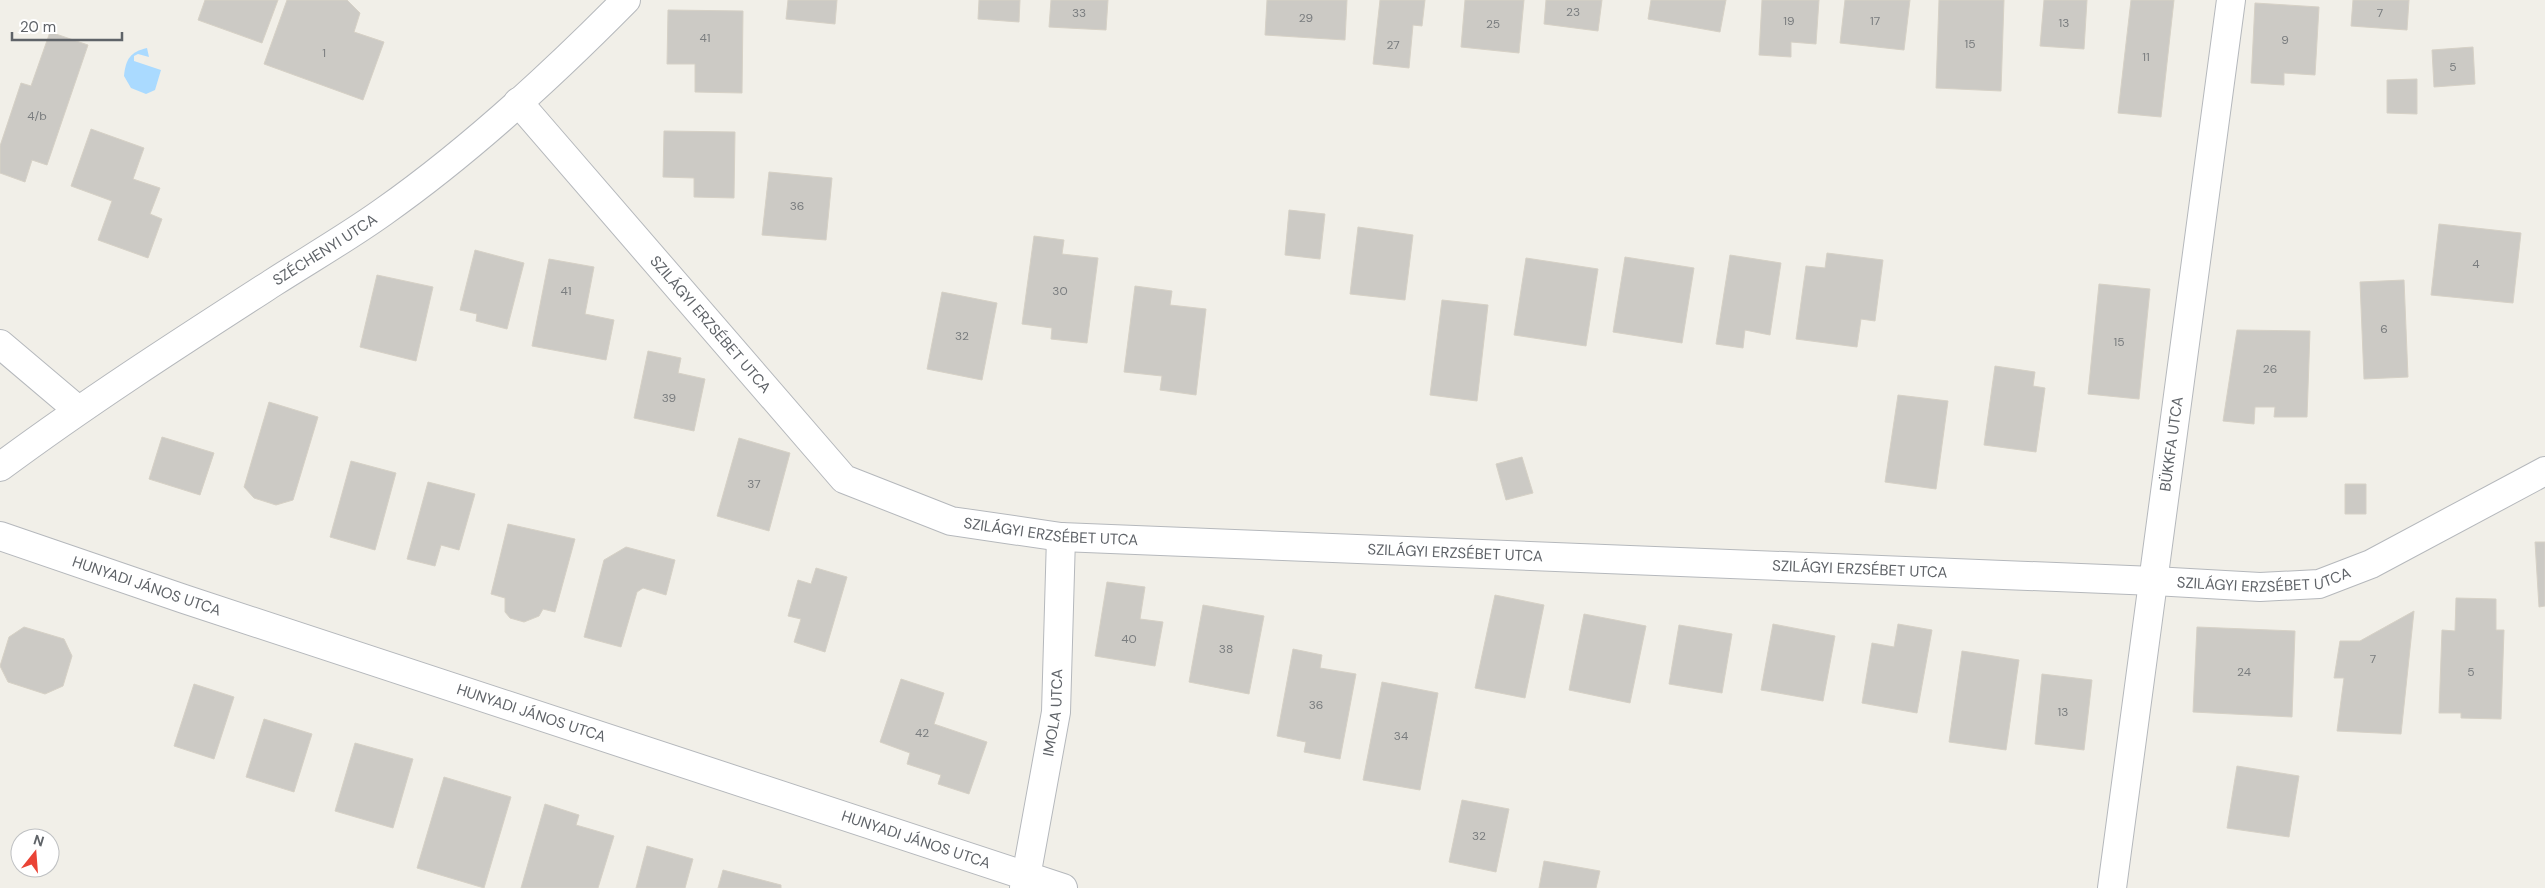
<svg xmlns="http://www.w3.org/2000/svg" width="2545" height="888" font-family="'DM Sans',sans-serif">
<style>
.water{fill:#aadaff}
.building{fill:#cccac5;stroke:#d6d1c6}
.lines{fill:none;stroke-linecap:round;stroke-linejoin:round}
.minor-casing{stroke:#b5b8bc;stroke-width:30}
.minor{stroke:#fff;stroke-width:28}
.labels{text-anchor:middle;stroke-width:4;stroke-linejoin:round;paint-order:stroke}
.number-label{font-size:12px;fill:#7a7d7f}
.street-label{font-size:15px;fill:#5f6368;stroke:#fff}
</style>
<rect width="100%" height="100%" fill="#f1efe8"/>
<path class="water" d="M147,48L149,57L138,54L134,56V61L161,70L155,90L146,94L131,88L124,76C126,59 130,52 147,48Z"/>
<path class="building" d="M205,0H278L262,43L198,20Z
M287,0H347L360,13L354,32L384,42L363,100L264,64Z
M788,0H837L835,24L786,19Z
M979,0H1020L1019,22L978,19Z
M1051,0H1108L1106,30L1049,27Z
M1267,0H1347L1345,40L1265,35Z
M1380,0H1425L1422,26L1413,25L1409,68L1373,64Z
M1465,0H1524L1519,53L1461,47Z
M1546,0H1602L1598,31L1544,24Z
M1651,0H1726L1720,32L1648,19Z
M1762,0H1819L1816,44L1791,42V57L1759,55Z
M1845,0H1910L1904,50L1840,43Z
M1939,0H2004L2001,91L1936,88Z
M2044,0H2087L2084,49L2040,46Z
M2131,0H2174L2161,117L2118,113Z
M2353,0H2409L2407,30L2351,26Z
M2255,3L2319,7L2315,75L2284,73V85L2251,83Z
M668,10L743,11L742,93L695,92V64H667Z
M50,32L88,45L47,165L32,160L25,182L0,173V146L21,83L31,86Z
M2473,47L2475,84L2434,87L2432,50Z
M2417,79V114L2387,113V80Z
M91,129L144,148L133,179L160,188L150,214L162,219L148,258L98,240L112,201L71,186Z
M664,131L735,132L734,198L694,197V178L663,177Z
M769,172L832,178L826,240L762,235Z
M1289,210L1325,214L1320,259L1285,255Z
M2439,224L2521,233L2513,303L2431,295Z
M1358,227L1413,235L1405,300L1350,294Z
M1034,236L1064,240L1062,254L1098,258L1087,343L1051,339L1052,328L1022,324Z
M475,250L524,263L507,329L476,321L477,314L460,310Z
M1827,253L1883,260L1875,321L1861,319L1857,347L1796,339L1806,266L1825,268Z
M1730,255L1781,263L1770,335L1745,330L1743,348L1716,344Z
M1625,257L1694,268L1682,343L1613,332Z
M1526,258L1598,269L1586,346L1514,335Z
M549,259L594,267L585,314L614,320L606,360L532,346Z
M377,275L433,287L416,361L360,347Z
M2404,280L2408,377L2364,379L2360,282Z
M2099,284L2150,289L2139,399L2088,394Z
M1135,286L1172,291L1170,305L1206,309L1196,395L1160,390L1162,376L1124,372Z
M942,292L997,303L982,380L927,369Z
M1442,300L1488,305L1477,401L1430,395Z
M2237,330L2310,331L2307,417H2274L2275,407H2255L2254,424L2223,421Z
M648,351L681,358L678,373L705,379L694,431L634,418Z
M1995,366L2035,372L2033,386L2045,388L2036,452L1984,445Z
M1898,395L1948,401L1936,489L1885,482Z
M269,402L318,417L293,500L276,505L254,498L244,487Z
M162,437L214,453L200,495L149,479Z
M739,438L790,453L769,531L717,516Z
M1522,457L1533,493L1506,500L1496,464Z
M351,461L396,473L375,550L330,537Z
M428,482L475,494L459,550L441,545L435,566L407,559Z
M2345,484H2366V514H2345Z
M508,524L575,539L555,612L543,609L539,616L524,622L510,618L505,612V598L491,594Z
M2535,542H2545V606L2539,607Z
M626,547L675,560L666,595L643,588L637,592L621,647L584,637L604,560Z
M816,568L847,577L825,652L794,642L801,619L788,616L798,580L811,584Z
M1107,582L1145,587L1140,619L1163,622L1155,666L1095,656Z
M1495,595L1544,605L1525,698L1475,688Z
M2456,598L2496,599V630H2504L2501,719L2461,718V713H2439L2442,630L2455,631Z
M1203,605L1264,616L1249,694L1189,682Z
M2414,611L2401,734L2337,731L2344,678H2334L2340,641H2360Z
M1584,614L1646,626L1630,703L1569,690Z
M1773,624L1835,636L1823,701L1761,690Z
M1898,624L1932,630L1917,713L1862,703L1872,643L1894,647Z
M1679,625L1732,634L1722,693L1669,684Z
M24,627L64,639L72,656L63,686L45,694L8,682L0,666L9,637Z
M2197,627L2295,631L2292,717L2193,712Z
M1293,649L1322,655L1320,668L1356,674L1340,759L1304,752L1306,742L1277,736Z
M1962,651L2019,660L2006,750L1949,742Z
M2042,674L2092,680L2084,750L2035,744Z
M901,679L944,693L934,724L987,742L969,794L938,784L941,775L907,764L910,753L880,742Z
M1382,682L1438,693L1420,790L1363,780Z
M194,684L234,697L214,759L174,746Z
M264,719L312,734L294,792L246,777Z
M355,743L413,759L393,828L335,811Z
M2237,766L2299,776L2289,837L2227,828Z
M444,777L511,797L484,888L417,868Z
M1462,800L1509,809L1496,872L1449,862Z
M545,804L579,815L576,825L614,836L598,888H521Z
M647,846L693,859L685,888H636Z
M1544,861L1600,871L1596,888H1539Z
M723,870L781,885V888H718Z"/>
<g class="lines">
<defs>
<g id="minor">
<path id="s1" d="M518,102L844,479L951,521L1061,537L2154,581L2260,587L2319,584L2371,564L2545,471"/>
<path d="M0,344L78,410"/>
<path id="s2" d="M0,467C89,401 181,342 274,282C310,259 348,237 383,212C471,150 551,76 626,0"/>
<path id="s3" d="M0,536L184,599L1063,888"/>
<path id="s4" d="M1024,888L1056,712L1061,537"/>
<path id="s5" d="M2112,888L2231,0"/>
</g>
</defs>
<use href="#minor" class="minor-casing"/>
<use href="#minor" class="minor"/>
</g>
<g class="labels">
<g class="number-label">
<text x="1573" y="16">23</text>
<text x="1079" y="17">33</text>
<text x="2380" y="17">7</text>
<text x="1306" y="22">29</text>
<text x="1789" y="25">19</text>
<text x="1875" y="25">17</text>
<text x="2064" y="27">13</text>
<text x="1493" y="28">25</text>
<text x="705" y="42">41</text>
<text x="2285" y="44">9</text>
<text x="1970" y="48">15</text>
<text x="1393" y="49">27</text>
<text x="324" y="57">1</text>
<text x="2146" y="61">11</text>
<text x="2453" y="71">5</text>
<text x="37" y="120">4/b</text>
<text x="797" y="210">36</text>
<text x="2476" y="268">4</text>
<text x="566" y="295">41</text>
<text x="1060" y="295">30</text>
<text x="2384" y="333">6</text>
<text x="962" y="340">32</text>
<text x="2119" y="346">15</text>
<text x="2270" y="373">26</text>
<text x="669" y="402">39</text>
<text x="754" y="488">37</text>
<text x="1129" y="643">40</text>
<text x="1226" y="653">38</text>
<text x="2373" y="663">7</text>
<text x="2244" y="676">24</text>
<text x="2471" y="676">5</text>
<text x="1316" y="709">36</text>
<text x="2063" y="716">13</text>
<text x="922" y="737">42</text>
<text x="1401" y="740">34</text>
<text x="1479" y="840">32</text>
</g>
<g class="street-label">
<text dy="5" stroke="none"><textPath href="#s2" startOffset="391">SZÉCHENYI UTCA</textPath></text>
<text dy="5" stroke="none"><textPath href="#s1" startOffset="294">SZILÁGYI ERZSÉBET UTCA</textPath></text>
<text dy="5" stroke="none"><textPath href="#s5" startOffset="448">BÜKKFA UTCA</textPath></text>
<text dy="5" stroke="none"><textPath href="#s1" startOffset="714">SZILÁGYI ERZSÉBET UTCA</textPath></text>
<text dy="5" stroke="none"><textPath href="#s1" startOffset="1119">SZILÁGYI ERZSÉBET UTCA</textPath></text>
<text dy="5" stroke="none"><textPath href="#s1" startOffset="1524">SZILÁGYI ERZSÉBET UTCA</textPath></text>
<text dy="5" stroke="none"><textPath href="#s1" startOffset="1929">SZILÁGYI ERZSÉBET UTCA</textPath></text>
<text dy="5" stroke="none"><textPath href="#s3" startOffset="155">HUNYADI JÁNOS UTCA</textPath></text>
<text dy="5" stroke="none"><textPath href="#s3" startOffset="560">HUNYADI JÁNOS UTCA</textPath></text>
<text dy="5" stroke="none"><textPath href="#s4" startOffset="178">IMOLA UTCA</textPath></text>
<text dy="5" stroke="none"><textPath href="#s3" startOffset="965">HUNYADI JÁNOS UTCA</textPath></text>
</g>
</g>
<g transform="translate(35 853) rotate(17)"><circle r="24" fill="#ffffff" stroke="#bfc1c3"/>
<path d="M0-4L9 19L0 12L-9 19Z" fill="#ea4335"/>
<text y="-8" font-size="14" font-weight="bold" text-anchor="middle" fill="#5f6368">N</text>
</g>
<path d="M12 32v8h110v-8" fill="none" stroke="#5f6368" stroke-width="2.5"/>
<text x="20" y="32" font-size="15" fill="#5f6368" stroke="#ffffff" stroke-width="4" paint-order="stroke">20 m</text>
</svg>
